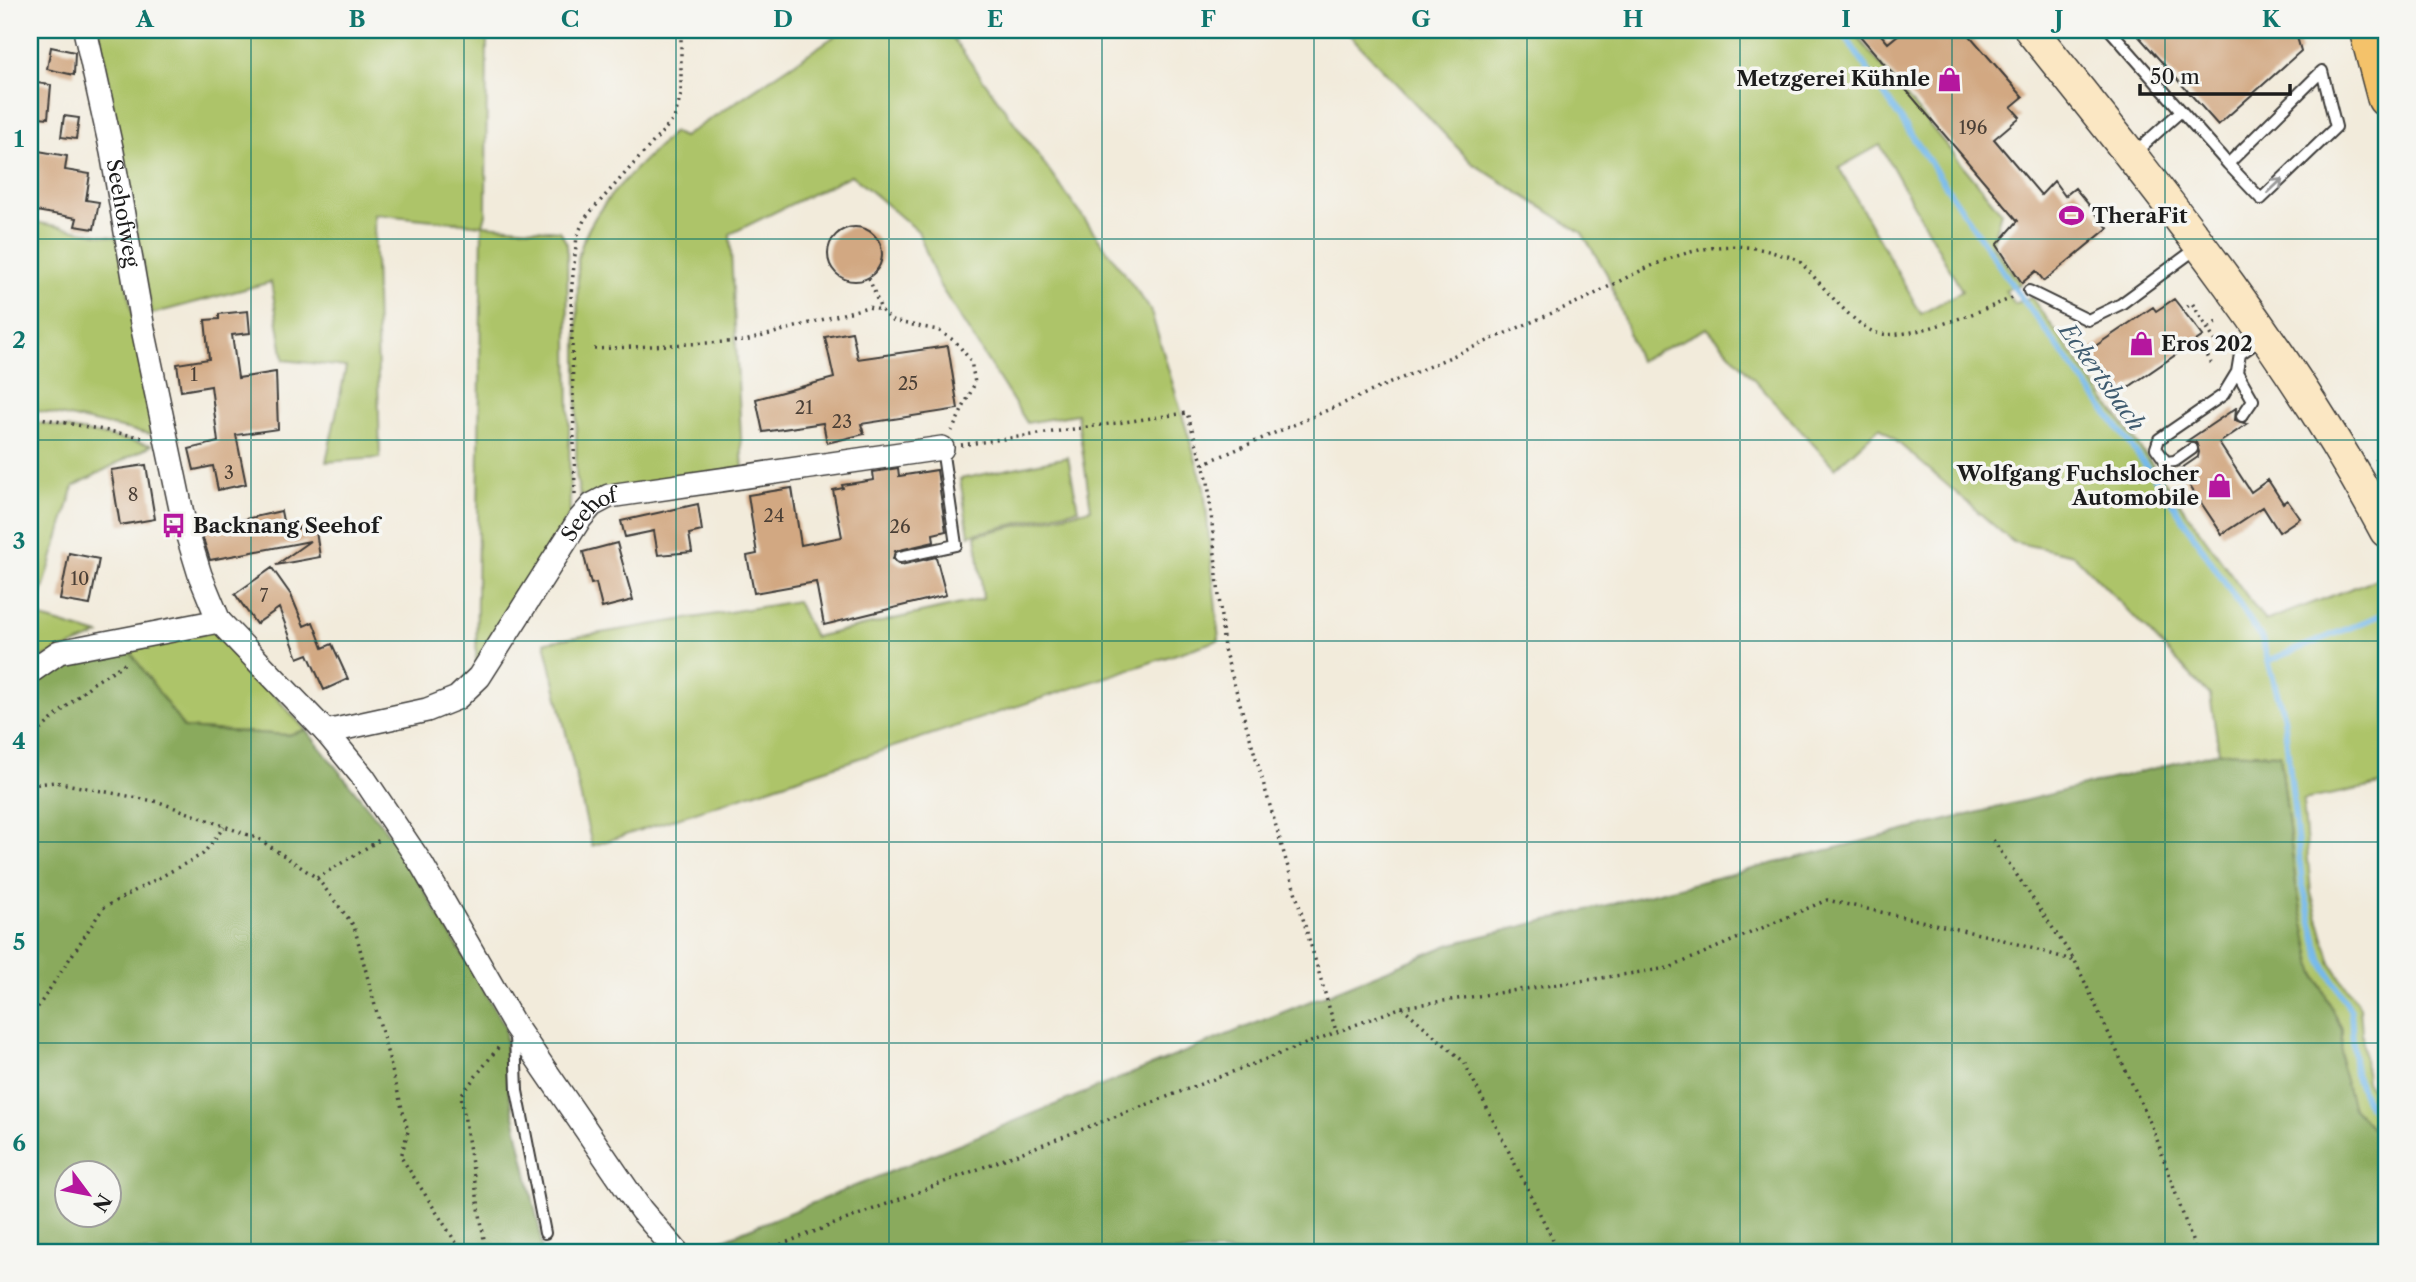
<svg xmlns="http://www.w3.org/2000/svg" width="2416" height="1282" font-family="'Libre Caslon Text',serif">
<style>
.green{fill:#adc469;stroke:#647042;stroke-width:2;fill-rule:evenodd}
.forest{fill:#8aaa5d;stroke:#53633c;stroke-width:2;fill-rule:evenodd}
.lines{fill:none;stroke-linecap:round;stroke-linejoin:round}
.stream{stroke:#74b9eb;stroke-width:6}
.building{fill:#d2a882}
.lane-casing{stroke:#3c3b39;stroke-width:14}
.street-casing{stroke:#3c3b39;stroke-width:26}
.secondary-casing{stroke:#3c3b39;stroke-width:35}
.primary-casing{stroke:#3c3b39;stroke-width:40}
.path{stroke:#3c3b39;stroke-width:3.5;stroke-dasharray:2 5;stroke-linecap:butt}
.lane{stroke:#fff;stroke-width:10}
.street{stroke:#fff;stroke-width:23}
.secondary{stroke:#fbe7c3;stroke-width:32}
.primary{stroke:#f4c26a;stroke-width:37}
.oneway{stroke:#999}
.grid{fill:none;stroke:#0f766e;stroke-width:2;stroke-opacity:0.55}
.labels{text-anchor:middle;stroke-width:7;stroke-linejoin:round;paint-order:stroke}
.number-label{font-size:18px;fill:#4a3f36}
.poi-label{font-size:21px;font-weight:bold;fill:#1c1c1c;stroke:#f6f6f2;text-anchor:start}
.street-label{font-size:21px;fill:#1c1c1c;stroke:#f6f6f2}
.water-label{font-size:23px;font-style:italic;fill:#3f5b6f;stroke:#f6f6f2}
.neatline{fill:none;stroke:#0f766e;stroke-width:2.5}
.grid-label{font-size:23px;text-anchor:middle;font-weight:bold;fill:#0f766e}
</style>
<rect width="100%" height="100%" fill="#f6f6f2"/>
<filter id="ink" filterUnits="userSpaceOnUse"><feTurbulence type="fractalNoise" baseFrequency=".0143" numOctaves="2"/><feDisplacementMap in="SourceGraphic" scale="14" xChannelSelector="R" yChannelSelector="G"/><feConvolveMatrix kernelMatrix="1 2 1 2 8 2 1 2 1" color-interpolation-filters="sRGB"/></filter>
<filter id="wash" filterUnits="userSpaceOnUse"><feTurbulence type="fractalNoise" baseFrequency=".00686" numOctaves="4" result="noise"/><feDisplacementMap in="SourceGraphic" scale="28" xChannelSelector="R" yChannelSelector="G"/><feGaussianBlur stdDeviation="1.57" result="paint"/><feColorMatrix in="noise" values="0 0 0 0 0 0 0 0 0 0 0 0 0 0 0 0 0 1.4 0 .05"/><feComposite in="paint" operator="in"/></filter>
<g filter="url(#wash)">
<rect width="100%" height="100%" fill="#f2ebdb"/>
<path class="green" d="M99,30H487L486,214L483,225L560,231L567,244L570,514L476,668L482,225L374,214L380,458L326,462L346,367L284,360L271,282L152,314Z
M844,30H947L1150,309L1204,487L1219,640L592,846L545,642L797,601L814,637L983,599L976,535L1091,509L1077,414L1027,423L938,283L918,231L851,175L730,234L743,472L589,498L580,495L576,475L578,258C590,205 636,170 673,132L683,137Z
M1345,30H1861L1856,35L2001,212L1992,244L2021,284L2005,290L2014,304L2031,297L2265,621L2379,578L2380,607L2386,616V784L2303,800L2311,893L2331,963L2360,1007L2366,1082L2386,1106V1143L2353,1108L2340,1066L2342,1029L2313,969L2296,885L2280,754L2219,752L2210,695L2074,555L2013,542L1880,427L1835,468L1707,328L1639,361L1607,274L1582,233L1472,163ZM1880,145L1962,291L1921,314L1839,168Z
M30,221L118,238L155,435L30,409Z
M30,421L152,445L74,486L35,616L99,635L30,663Z
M1068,457L1078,509L969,535L960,479Z
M215,630L306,730L288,735L184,728L129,650Z"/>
<path class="forest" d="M129,650L184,728L288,735L306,730L394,840L505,1026L509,1093L540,1231L542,1252H30V681L72,656ZM66,1174H108V1216H66Z
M2219,752L2280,754L2296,885L2314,972L2342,1029L2341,1066L2353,1108L2386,1143V1252H692L1451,944Z"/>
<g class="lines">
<path class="stream" d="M1841,30L2013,286L2163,489L2262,639L2284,717L2302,882L2321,960L2351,1011L2355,1074L2368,1106L2386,1120
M2268,661L2386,613"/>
</g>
<g id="blocks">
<path class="building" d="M1855,30H1877L1888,43L1904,30H1965L2023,97L2011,107L2020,117L1994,139L2041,195L2054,181L2065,196L2075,188L2108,228L2044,281L2036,271L2022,283L1997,245L2018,221Z
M2133,30H2295L2301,51L2218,125Z
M51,47L75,52L74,75L47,69Z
M30,82L51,85L48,118L30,116Z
M64,116L79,118L76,139L61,137Z
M33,150L67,156L65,170L90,174L86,200L99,202L94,229L75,226L77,218L30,210Z
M828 254a27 27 0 1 1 54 0a27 27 0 1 1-54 0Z
M2174,299L2203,336L2117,395L2088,351L2153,307L2156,311Z
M248,311L250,333L232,335L238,378L276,372L278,429L236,435L246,484L218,490L213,466L194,470L189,449L218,442L211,386L181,391L177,364L209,359L205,320L219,319V314Z
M852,332L858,359L948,346L958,409L861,424L864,434L827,443L823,423L763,432L756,399L834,378L825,337Z
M2236,408L2235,420L2247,424L2219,443L2251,492L2268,480L2283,503L2287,500L2300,518L2279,532L2263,507L2222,534L2179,470L2198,457L2199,452L2196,442L2187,441Z
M146,465L155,519L120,525L111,470Z
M898,468L899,476L937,470L946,531L933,534L934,542L895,551L893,559L901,565L936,557L946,595L824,625L816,582L754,593L747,556L757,554L748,495L792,488L801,545L842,537L833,490L843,488L842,485L874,480L873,472Z
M698,504L702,531L689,534L692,552L658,555L654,531L625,537L621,521Z
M281,511L285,531L315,525L320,557L276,565L310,541L210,560L201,532L207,531L206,528Z
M617,543L633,600L602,608L596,583L591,584L583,552Z
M69,553L99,559L90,605L60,600Z
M272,568L291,595L304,626L313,622L323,648L332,644L348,679L324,690L308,654L298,658L279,608L256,624L235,594Z"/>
</g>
</g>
<g filter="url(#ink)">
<use href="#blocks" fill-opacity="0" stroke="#3c3b39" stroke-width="2"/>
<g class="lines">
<defs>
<path id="lane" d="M2110,30L2228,164L2322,71
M2133,154L2180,112
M2228,164L2261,199L2336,127L2322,71
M2029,291L2088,320L2121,304L2197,248
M2237,372L2253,400L2242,416
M2192,449L2175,461L2166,462L2156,448L2159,439L2223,395L2237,372L2240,354L2263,338
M900,557L956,545L942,448
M515,1035L517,1091L545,1233"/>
<g id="street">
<path id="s1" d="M85,30L112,152L143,329L184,523L200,575L219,621L326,732L363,777L422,865L515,1026L641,1210L677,1252"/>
<path d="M30,672L59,652L219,621"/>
<path id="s2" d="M326,732L427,710L457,698L479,677L579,520L592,505L609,496L942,448"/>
</g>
<path id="secondary" d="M2031,30C2159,190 2289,349 2386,531"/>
<path id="primary" d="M2368,30L2386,98"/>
</defs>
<use href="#lane" class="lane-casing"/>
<use href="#street" class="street-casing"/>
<use href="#secondary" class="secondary-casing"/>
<use href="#primary" class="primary-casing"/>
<path class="path" d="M869,278L881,310L892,321L938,330L956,342L971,361L975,383L952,431
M2182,311L2192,303L2215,341
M2209,327L2218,321
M2209,345L2204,349L2211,363
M594,349L745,341L868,307L881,310
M30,416L145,438
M961,445L1187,413L1208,481L1224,649L1336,1031
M2375,461L2386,457
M1203,464L1587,298C1647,267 1709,230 1778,254C1787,256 1796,257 1802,264C1820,282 1853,326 1877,333C1908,342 1984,309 2015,297
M575,494L571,294L577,236L585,218L674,119L681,95V30
M30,739L92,684L127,662
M30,785L55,782L159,802L259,839L317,878L354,926L408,1131L401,1157L462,1252
M1993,840L2075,961L2154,1131L2196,1252
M317,878L381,839
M1402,1007L1464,1062L1559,1252
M30,1019L103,908L203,854L224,827
M780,1246L788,1252
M486,1252L461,1095L501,1044
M761,1252L1402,1007L1669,968L1827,900L1997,938L2075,961"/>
<use href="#lane" class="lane"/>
<use href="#street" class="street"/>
<use href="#secondary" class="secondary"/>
<use href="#primary" class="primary"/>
</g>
<defs><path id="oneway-shaft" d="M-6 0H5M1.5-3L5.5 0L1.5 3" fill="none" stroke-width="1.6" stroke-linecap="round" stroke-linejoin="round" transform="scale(1.75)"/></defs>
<use class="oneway" href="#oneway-shaft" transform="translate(2275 186) rotate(-44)"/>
</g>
<path class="grid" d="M251,30V1252M464,30V1252M676,30V1252M889,30V1252M1102,30V1252M1314,30V1252M1527,30V1252M1740,30V1252M1952,30V1252M2165,30V1252M30,239H2386M30,440H2386M30,641H2386M30,842H2386M30,1043H2386"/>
<defs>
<symbol id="shop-bare" viewBox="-9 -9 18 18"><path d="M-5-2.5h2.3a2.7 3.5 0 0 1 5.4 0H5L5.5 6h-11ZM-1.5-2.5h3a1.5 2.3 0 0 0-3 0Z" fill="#b5179e" stroke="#f6f6f2" stroke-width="2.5" paint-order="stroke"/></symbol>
<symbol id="stadium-bare" viewBox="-9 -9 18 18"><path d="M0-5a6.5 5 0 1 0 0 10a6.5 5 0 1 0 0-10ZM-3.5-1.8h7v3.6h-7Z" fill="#b5179e" stroke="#f6f6f2" stroke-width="2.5" paint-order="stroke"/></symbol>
<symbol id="bus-bare" viewBox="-9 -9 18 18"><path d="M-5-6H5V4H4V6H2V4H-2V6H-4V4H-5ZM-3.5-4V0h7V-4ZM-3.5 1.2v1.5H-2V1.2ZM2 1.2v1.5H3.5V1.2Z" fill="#b5179e" stroke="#f6f6f2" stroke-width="2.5" paint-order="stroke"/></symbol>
</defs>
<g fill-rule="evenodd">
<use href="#shop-bare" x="1932" y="62" width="35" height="35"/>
<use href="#stadium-bare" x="2054" y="198" width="35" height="35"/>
<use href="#shop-bare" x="2124" y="326" width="35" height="35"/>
<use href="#shop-bare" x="2202" y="468" width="35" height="35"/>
<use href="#bus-bare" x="156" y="508" width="35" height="35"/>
</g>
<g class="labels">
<g class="number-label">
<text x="1973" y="134">196</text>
<text x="194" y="381">1</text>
<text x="908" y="390">25</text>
<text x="804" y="414">21</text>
<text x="842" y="428">23</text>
<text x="229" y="479">3</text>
<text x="133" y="501">8</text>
<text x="774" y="522">24</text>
<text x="900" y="533">26</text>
<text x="80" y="585">10</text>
<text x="264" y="602">7</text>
</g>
<g class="poi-label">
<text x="1930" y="86" text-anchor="end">Metzgerei Kühnle</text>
<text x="2092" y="223">TheraFit</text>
<text x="2161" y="351">Eros 202</text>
<text x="2199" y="481" text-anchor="end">Wolfgang Fuchslocher<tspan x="2199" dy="24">Automobile</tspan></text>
<text x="193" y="533">Backnang Seehof</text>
</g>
<g class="street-label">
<text dy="7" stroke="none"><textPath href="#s1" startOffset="187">Seehofweg</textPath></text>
<text dy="7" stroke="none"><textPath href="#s2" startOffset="364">Seehof</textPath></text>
</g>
<g class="water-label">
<text transform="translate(2102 377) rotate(54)" y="8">Eckertsbach</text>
</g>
</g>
<rect width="2416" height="1282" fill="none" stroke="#f6f6f2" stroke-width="77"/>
<g transform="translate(88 1194) rotate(122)"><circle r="33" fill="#f6f6f2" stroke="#9f9f9c" stroke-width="2"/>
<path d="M0-5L12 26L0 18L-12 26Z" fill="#b5179e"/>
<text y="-10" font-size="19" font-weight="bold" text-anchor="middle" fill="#1c1c1c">N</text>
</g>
<path d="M2140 84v10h150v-10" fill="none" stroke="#1c1c1c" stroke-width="3.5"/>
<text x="2150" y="84" font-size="21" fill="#1c1c1c" stroke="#f6f6f2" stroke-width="5" paint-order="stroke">50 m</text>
<rect x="38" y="38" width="2340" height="1206" class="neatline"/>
<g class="grid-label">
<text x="145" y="27">A</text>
<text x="357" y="27">B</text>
<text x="570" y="27">C</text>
<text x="783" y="27">D</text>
<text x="995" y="27">E</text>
<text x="1208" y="27">F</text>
<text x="1421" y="27">G</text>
<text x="1633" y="27">H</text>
<text x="1846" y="27">I</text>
<text x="2059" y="27">J</text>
<text x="2271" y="27">K</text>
<text x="19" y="147">1</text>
<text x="19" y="348">2</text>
<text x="19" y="549">3</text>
<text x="19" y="749">4</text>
<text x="19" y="950">5</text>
<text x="19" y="1151">6</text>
</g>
</svg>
